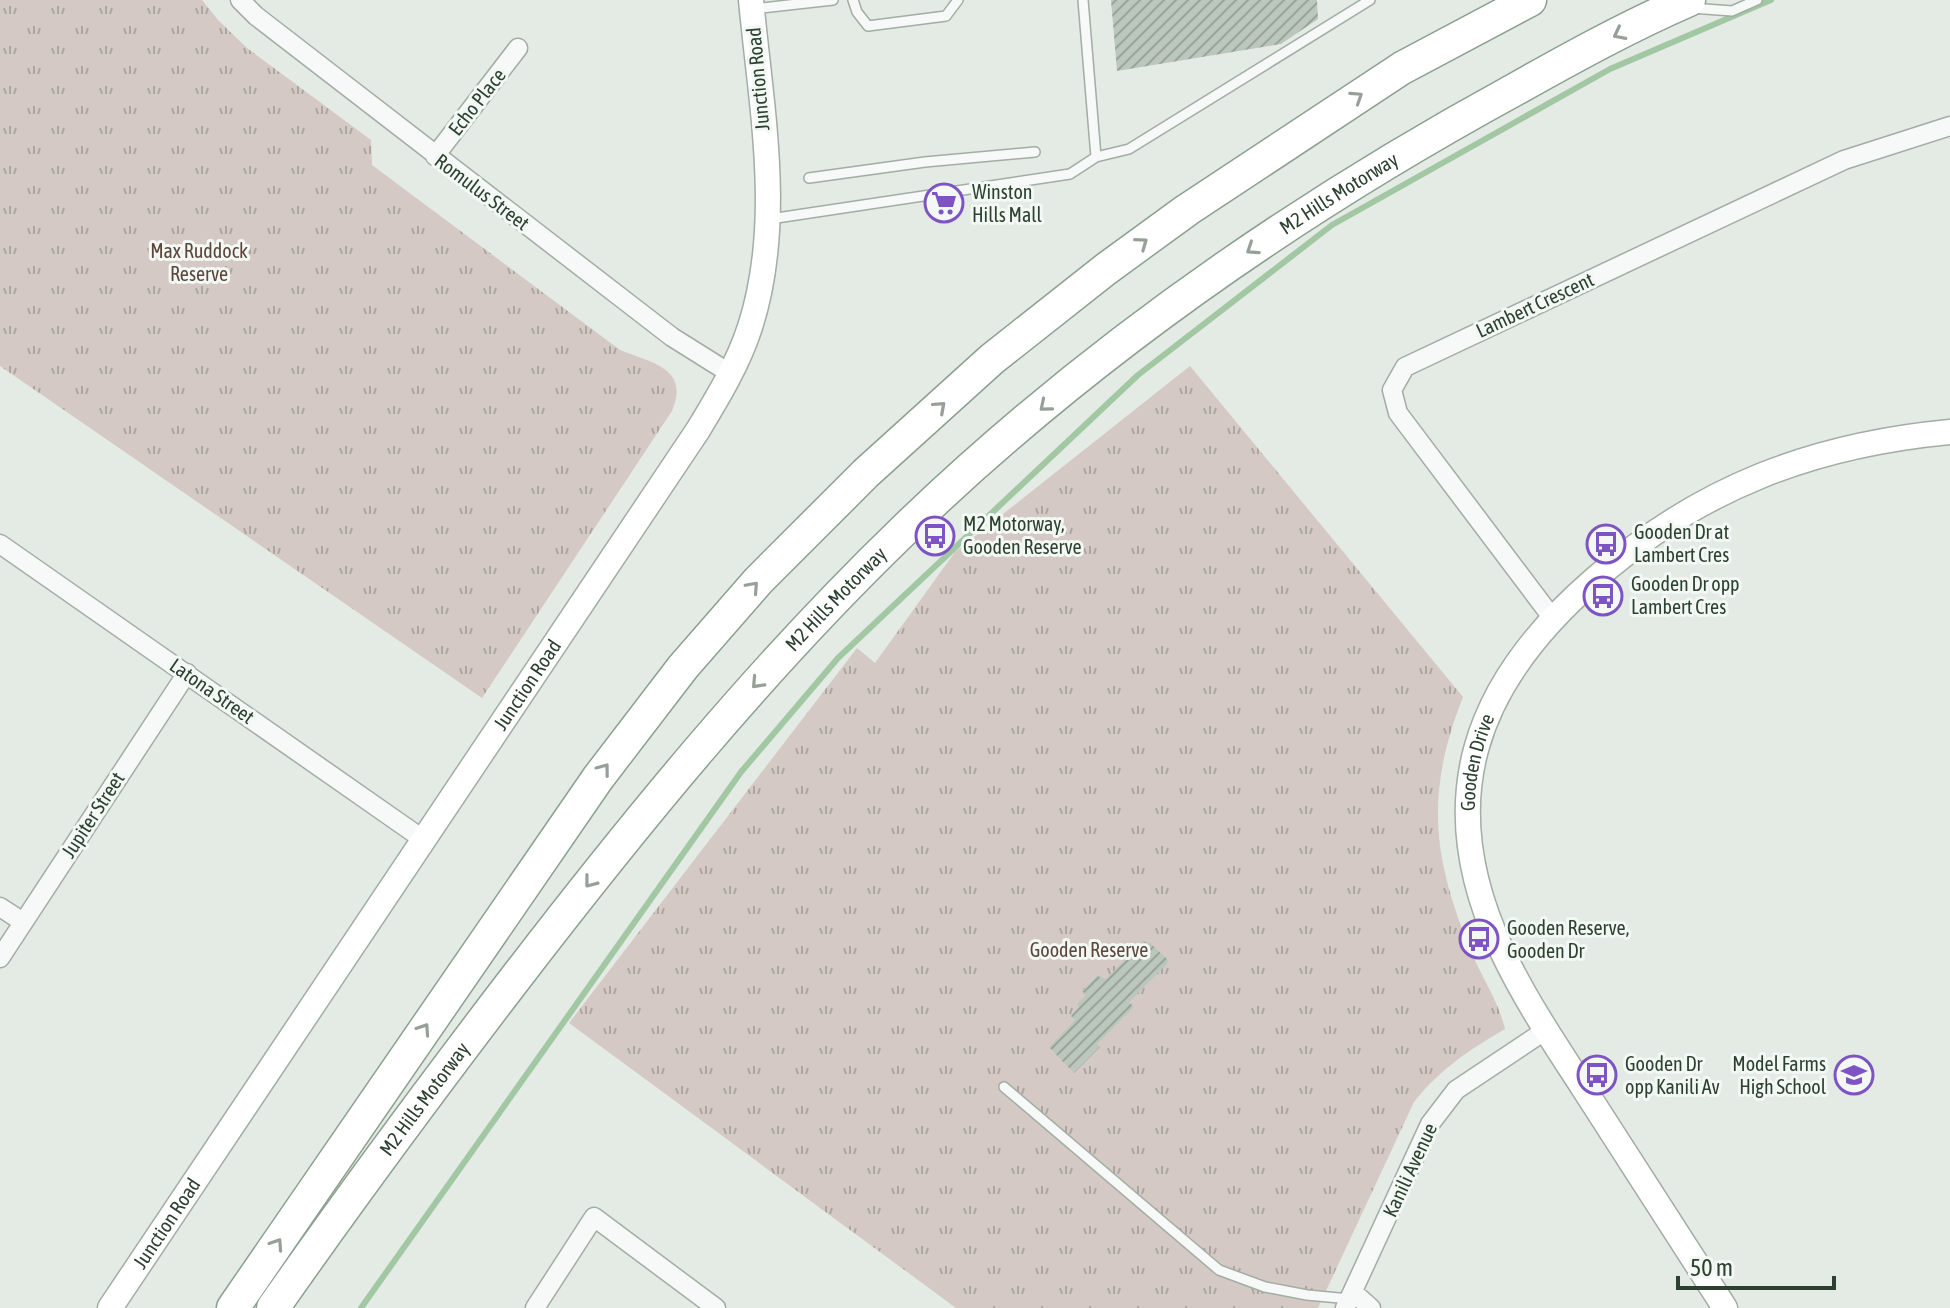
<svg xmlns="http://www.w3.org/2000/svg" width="1950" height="1308" font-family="'Asap Condensed',sans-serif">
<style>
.park{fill:url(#park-tufts)}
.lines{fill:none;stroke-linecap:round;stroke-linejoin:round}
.stream{stroke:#a2c7a3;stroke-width:6}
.building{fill:url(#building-hatch)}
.lane-casing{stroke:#a2ada3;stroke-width:12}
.street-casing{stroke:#a2ada3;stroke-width:21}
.secondary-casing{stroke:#a2ada3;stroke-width:27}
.highway-casing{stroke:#8ca08f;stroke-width:35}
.lane{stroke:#f6f9f7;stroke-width:9}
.street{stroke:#f6f9f7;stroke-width:18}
.secondary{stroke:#fff;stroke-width:24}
.highway{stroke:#fff;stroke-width:32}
.oneway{stroke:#96a098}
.labels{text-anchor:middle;stroke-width:6;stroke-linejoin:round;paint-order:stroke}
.street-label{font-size:20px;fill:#2d4130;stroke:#f3f8f4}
.poi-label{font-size:20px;fill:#2d4130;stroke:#f3f8f4;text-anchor:start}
.park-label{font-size:20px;fill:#5c463b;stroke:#f3f8f4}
</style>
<defs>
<pattern id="park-tufts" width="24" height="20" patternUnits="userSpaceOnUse" patternTransform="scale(2)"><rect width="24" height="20" fill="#d4c9c5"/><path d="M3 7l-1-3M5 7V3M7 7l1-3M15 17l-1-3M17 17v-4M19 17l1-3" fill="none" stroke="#aca5a0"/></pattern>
<pattern id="building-hatch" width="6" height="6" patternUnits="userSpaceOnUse" patternTransform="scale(2)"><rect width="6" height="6" fill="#bbc7bd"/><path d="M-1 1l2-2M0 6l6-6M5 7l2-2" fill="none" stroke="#98a39a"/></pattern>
</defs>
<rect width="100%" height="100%" fill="#e4eae4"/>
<path class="park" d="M0,0H202L218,20L247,48L371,140L372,165L620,350C652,363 690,368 672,411L482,698L0,366Z
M1190,366L1463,697C1424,796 1433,860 1473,956C1484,981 1499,1003 1505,1029C1469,1050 1440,1069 1414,1102L1318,1308H956L569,1023L857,648L875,663L955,552Z"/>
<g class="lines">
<path class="stream" d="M361,1308L741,772L838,658L1138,375L1332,225L1610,69L1771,0"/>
</g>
<path class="building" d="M1111,0H1317L1318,19L1281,44L1117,71Z
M1144,940L1147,944L1149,942L1168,960L1167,964L1129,1002L1134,1007L1097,1044L1100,1047L1074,1073L1049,1047L1075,1020L1071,1016L1079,1007L1077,1004L1086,995L1082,991L1097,976L1106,979Z"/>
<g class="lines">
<defs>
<path id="lane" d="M853,0L857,12L868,26L946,16L958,0
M1691,8L1732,11L1757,0
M753,9L833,0
M1096,157L1129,149L1370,0
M809,178L925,162L1035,152
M770,219L1070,174L1096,157L1083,0
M1004,1087L1219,1270L1265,1287L1307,1295L1350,1299"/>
<path id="street" d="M240,0L256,16L672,337L731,374
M435,156L518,48
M0,544L424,840
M1554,620L1398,413L1392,390L1405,367L1844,160L1950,126
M0,907L23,922
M0,958L187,673
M1353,1292L1371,1308
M535,1308L594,1217L716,1308
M1345,1308L1430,1124L1456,1090L1546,1030"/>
<g id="secondary">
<path id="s1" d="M110,1308L698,430C718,397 738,364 750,327C784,222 761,107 751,0"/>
<path id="s2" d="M1725,1308C1678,1235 1631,1162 1584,1089C1555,1044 1525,1000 1502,951C1431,800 1474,683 1596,578C1701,487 1813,445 1950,432"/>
</g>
<g id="highway">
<path d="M233,1308L598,778L683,667L758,581L866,473L992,359L1106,269L1187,210L1402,68L1530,0"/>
<path id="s3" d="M273,1308C350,1198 430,1090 511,984C633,825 759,670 903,531C1084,356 1294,210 1514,90C1571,58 1629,26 1689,0"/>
</g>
</defs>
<use href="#lane" class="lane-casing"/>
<use href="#street" class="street-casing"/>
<use href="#secondary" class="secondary-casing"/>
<use href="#highway" class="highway-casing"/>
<use href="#lane" class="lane"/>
<use href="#street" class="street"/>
<use href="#secondary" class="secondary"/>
<use href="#highway" class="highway"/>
</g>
<defs><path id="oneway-chevron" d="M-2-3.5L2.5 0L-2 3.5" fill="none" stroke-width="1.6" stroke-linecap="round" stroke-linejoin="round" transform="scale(2)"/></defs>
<g class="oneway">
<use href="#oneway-chevron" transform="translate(1619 34) rotate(153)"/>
<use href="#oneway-chevron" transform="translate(1357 97) rotate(-33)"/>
<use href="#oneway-chevron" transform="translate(1142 243) rotate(-36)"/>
<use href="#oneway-chevron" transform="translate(1252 249) rotate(146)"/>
<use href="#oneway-chevron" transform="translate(1045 406) rotate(140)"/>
<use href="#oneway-chevron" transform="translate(940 407) rotate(-42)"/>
<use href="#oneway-chevron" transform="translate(753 587) rotate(-48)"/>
<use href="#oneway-chevron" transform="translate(757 683) rotate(133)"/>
<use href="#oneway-chevron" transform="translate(604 769) rotate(-53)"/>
<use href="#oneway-chevron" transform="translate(590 882) rotate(128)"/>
<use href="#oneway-chevron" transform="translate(424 1029) rotate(-56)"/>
<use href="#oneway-chevron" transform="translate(277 1244) rotate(-56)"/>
</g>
<defs>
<symbol id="supermarket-ring" viewBox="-11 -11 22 22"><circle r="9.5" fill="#f3f8f4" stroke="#7e54c4" stroke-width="1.5"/><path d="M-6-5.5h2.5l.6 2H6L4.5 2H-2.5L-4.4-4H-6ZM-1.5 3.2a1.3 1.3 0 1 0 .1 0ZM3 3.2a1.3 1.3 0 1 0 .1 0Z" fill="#7e54c4"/></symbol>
<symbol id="bus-ring" viewBox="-11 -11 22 22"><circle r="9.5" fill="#f3f8f4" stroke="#7e54c4" stroke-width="1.5"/><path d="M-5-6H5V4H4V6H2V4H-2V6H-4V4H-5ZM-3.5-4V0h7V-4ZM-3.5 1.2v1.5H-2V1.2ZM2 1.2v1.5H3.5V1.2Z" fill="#7e54c4"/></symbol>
<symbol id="school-ring" viewBox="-11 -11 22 22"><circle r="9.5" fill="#f3f8f4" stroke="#7e54c4" stroke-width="1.5"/><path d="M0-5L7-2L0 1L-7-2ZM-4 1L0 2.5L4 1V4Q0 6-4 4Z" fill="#7e54c4"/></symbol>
</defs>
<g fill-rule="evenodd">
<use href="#supermarket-ring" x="922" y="181" width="44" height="44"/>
<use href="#bus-ring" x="913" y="514" width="44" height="44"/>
<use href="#bus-ring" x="1584" y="522" width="44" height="44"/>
<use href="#bus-ring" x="1581" y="574" width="44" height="44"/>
<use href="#bus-ring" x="1457" y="917" width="44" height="44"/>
<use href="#bus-ring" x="1575" y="1053" width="44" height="44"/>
<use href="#school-ring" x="1832" y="1053" width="44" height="44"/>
</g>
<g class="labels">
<g class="street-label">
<text transform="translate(758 79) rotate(-95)" y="7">Junction Road</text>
<text transform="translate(477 102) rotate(-52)" y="7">Echo Place</text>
<text transform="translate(482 192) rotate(37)" y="7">Romulus Street</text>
<text dy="7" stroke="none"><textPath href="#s3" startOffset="1554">M2 Hills Motorway</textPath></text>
<text transform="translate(1535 305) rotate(-25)" y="7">Lambert Crescent</text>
<text dy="7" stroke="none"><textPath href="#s3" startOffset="906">M2 Hills Motorway</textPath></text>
<text dy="7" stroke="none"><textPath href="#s1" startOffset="750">Junction Road</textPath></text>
<text transform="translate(212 691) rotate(35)" y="7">Latona Street</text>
<text dy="7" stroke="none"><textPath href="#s2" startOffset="616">Gooden Drive</textPath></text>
<text transform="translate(93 815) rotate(-57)" y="7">Jupiter Street</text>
<text dy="7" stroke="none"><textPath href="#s3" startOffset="258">M2 Hills Motorway</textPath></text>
<text transform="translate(1410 1170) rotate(-65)" y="7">Kanili Avenue</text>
<text dy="7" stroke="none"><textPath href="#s1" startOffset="102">Junction Road</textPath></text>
</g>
<g class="poi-label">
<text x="972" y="199">Winston<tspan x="972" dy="23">Hills Mall</tspan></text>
<text x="963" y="531">M2 Motorway,<tspan x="963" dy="23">Gooden Reserve</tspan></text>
<text x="1634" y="539">Gooden Dr at<tspan x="1634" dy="23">Lambert Cres</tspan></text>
<text x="1631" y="591">Gooden Dr opp<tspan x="1631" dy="23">Lambert Cres</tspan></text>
<text x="1507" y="935">Gooden Reserve,<tspan x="1507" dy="23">Gooden Dr</tspan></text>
<text x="1625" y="1071">Gooden Dr<tspan x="1625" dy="23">opp Kanili Av</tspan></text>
<text x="1826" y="1071" text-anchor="end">Model Farms<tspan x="1826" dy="23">High School</tspan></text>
</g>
<g class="park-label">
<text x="199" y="258">Max Ruddock<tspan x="199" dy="23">Reserve</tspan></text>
<text x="1089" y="957">Gooden Reserve</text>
</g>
</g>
<path d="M1678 1276v12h156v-12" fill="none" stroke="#2d4130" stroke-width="4"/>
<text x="1690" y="1276" font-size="24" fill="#2d4130" stroke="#f3f8f4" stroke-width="6" paint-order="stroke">50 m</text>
</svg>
